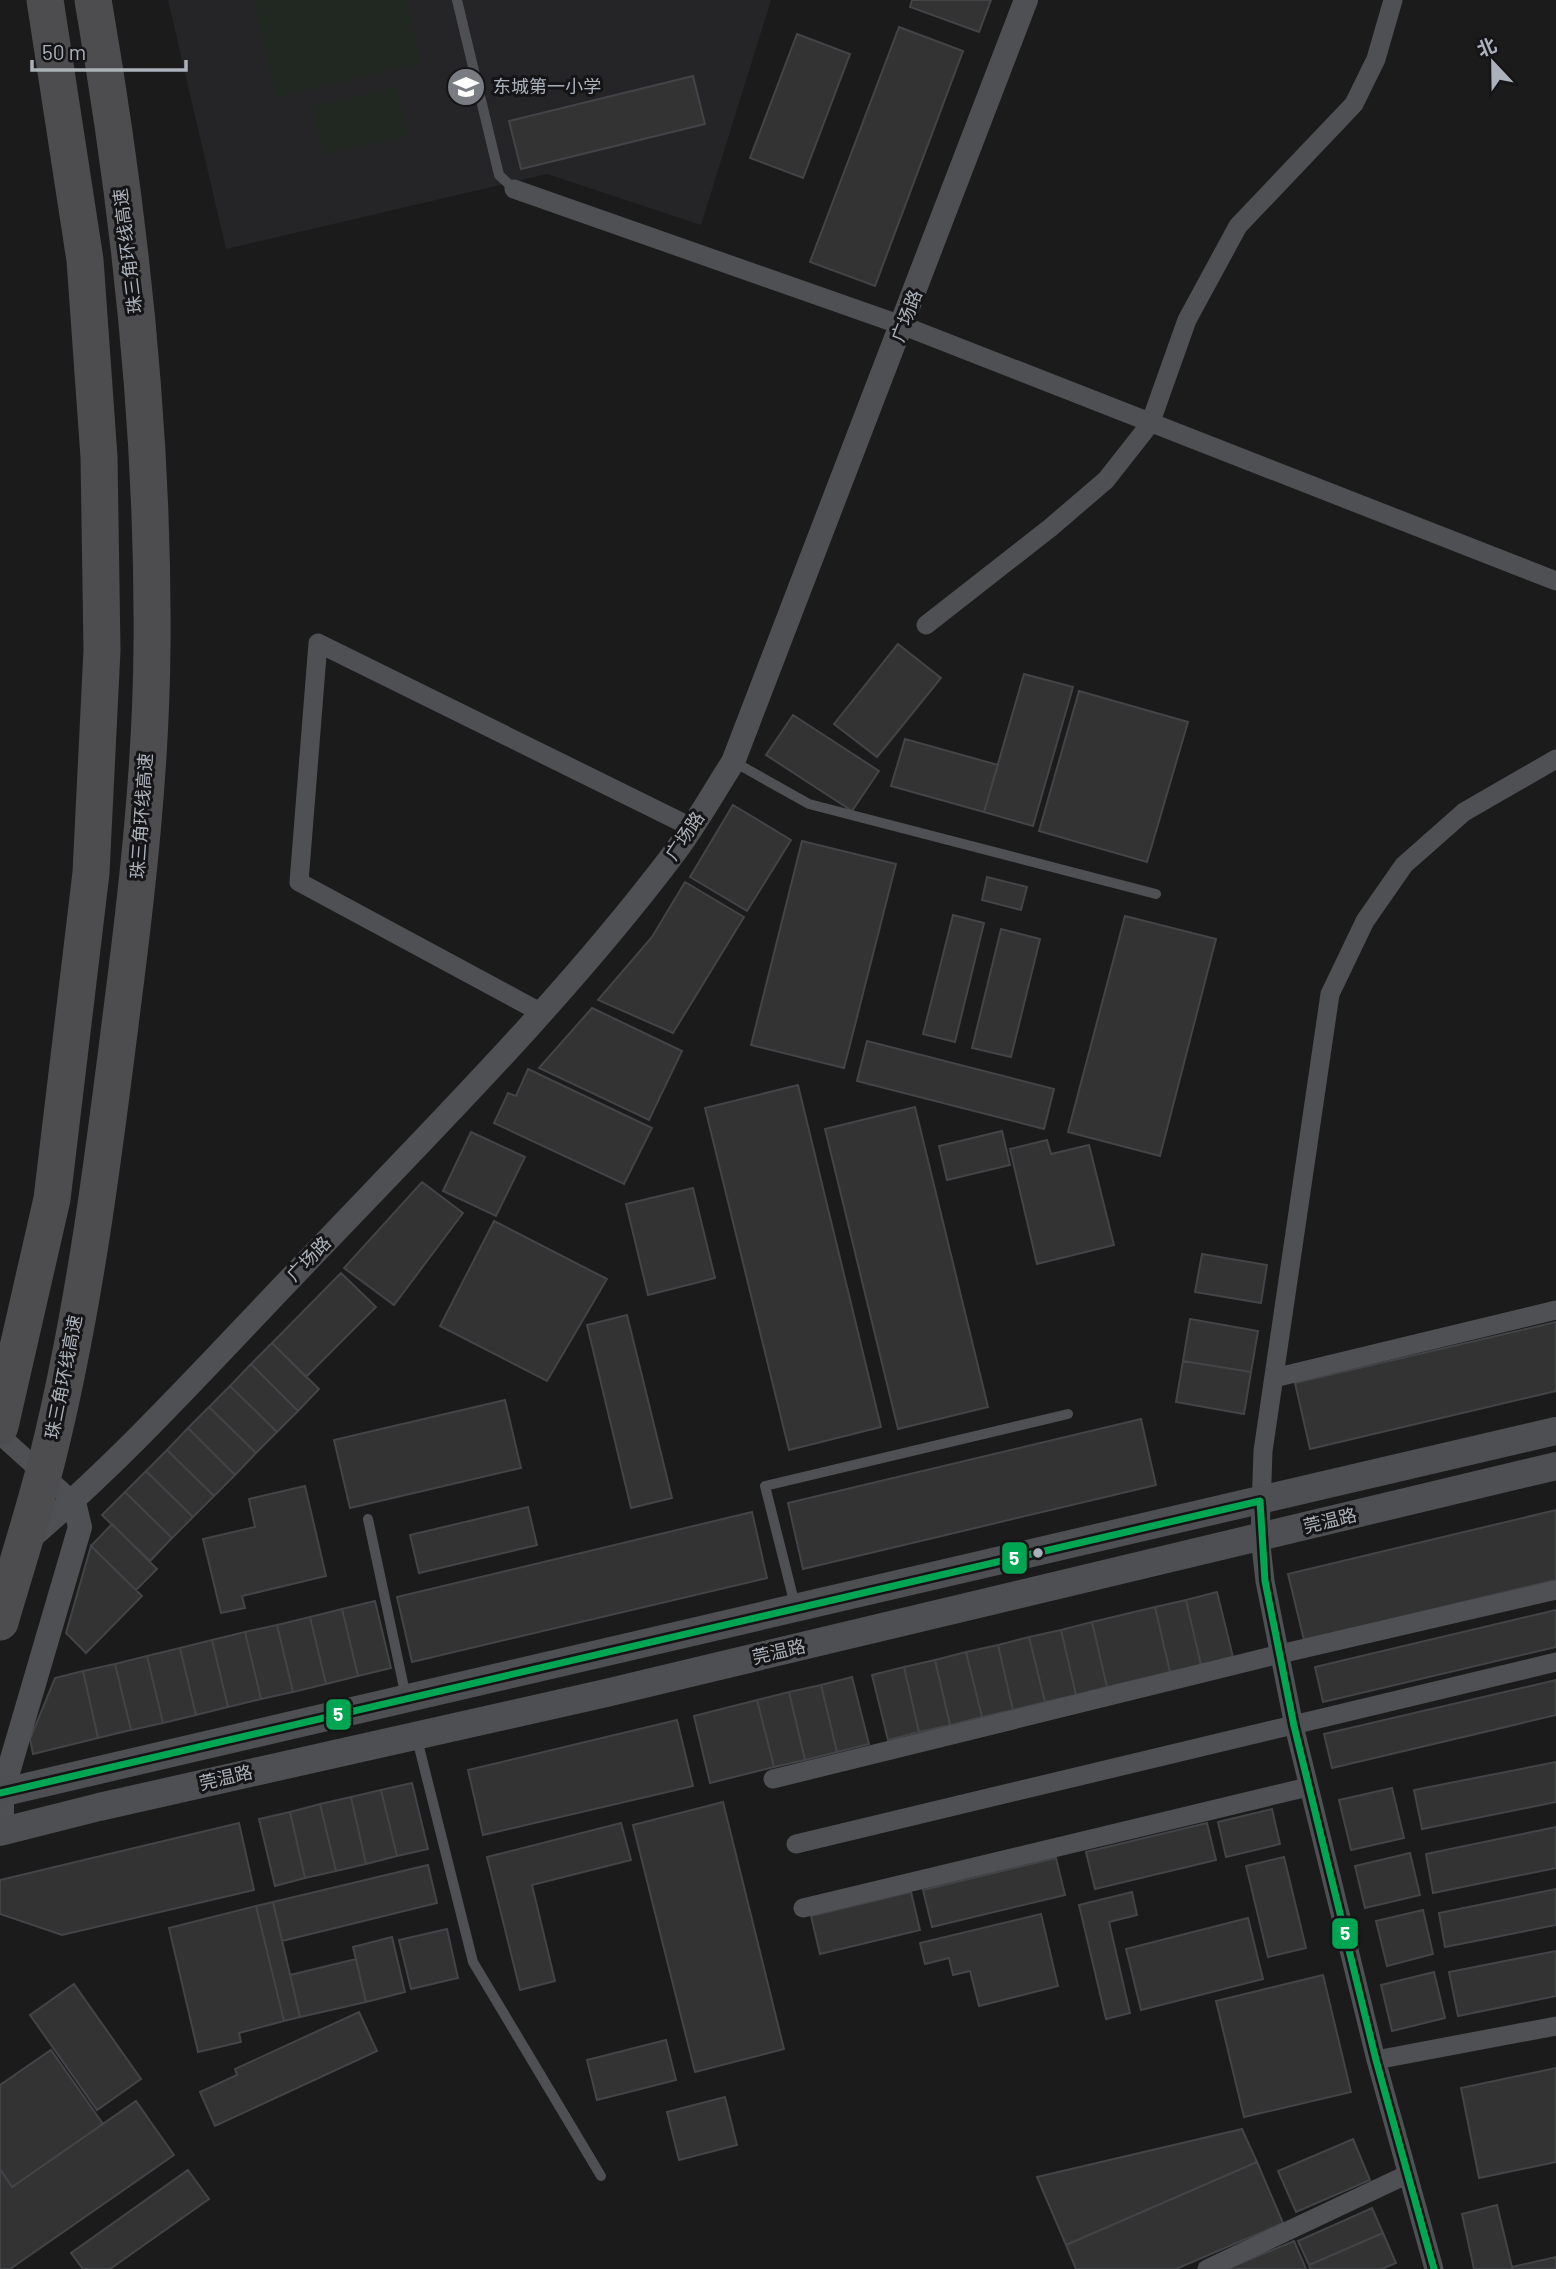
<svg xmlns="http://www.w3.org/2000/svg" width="1556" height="2269" font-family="Barlow,'Noto Sans SC',sans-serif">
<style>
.built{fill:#252527}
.green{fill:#202821}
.building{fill:#333;stroke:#434447;stroke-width:2}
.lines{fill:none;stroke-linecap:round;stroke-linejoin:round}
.service{stroke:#4f5054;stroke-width:10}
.minor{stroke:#4f5054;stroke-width:19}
.tertiary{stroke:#4f5054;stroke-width:24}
.secondary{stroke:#4e4f52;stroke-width:28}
.motorway{stroke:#4d4d50;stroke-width:37}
.bus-1-casing{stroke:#151517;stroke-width:12}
.bus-1{stroke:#00a651;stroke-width:7}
.bus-dot{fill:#acb2bb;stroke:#151517;stroke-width:2.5}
.labels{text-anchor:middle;stroke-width:6;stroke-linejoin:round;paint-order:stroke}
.poi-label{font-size:18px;fill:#acb2bb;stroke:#151517;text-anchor:start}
.street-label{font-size:18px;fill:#acb2bb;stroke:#151517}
.line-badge{stroke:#151517;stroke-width:2.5}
.badge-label{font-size:19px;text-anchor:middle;font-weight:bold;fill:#fff}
</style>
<rect width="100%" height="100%" fill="#1b1b1b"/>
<path class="built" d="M168,0H771L701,225L547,174L226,249Z"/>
<path class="green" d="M254,0H407L421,64L276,97Z
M396,87L408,136L323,155L312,106Z"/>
<path class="building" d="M912,0H991L979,32L910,7Z
M899,27L963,51L875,286L810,262Z
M797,34L850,54L803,178L750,158Z
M693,76L705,124L521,169L509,121Z
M898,644L941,678L877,757L834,724Z
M1024,674L1073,687L1033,826L984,812Z
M1079,691L1188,722L1147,862L1039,831Z
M793,715L879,771L852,811L766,755Z
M905,739L998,765L984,812L891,786Z
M733,805L791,840L747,911L690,877Z
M802,841L896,864L844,1068L751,1045Z
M987,877L1027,887L1021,910L982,900Z
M685,882L744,917L673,1033L598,1000L652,937Z
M953,915L984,923L955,1042L923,1034Z
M1125,916L1216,939L1160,1156L1068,1132Z
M1001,929L1040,939L1011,1057L972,1048Z
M592,1008L682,1051L649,1120L539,1068Z
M867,1041L1054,1089L1044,1129L857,1081Z
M528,1069L652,1128L624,1184L494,1123L508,1093L516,1096Z
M798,1085L881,1427L789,1450L705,1108Z
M915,1107L988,1407L898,1429L825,1129Z
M1002,1131L1010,1165L947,1180L939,1146Z
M471,1132L525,1157L496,1216L443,1191Z
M1047,1140L1051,1154L1089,1145L1114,1245L1037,1264L1010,1149Z
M422,1182L463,1213L394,1305L344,1268Z
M693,1188L715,1278L648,1295L626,1204Z
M494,1221L607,1279L547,1381L440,1326Z
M1202,1254L1267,1265L1261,1303L1195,1292Z
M341,1273L376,1307L306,1377L272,1343Z
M627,1315L672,1498L631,1508L587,1325Z
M1190,1319L1258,1331L1251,1372L1183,1361Z
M1556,1322V1391L1310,1449L1295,1383Z
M272,1343L319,1389L298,1411L251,1364Z
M1183,1361L1251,1372L1244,1414L1176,1402Z
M251,1364L298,1411L277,1432L230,1386Z
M230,1386L277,1432L256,1453L209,1407Z
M505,1400L521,1468L350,1508L334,1440Z
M209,1407L256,1453L235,1475L188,1428Z
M1141,1419L1156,1485L803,1569L788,1503Z
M188,1428L235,1475L214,1496L167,1450Z
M167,1450L214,1496L193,1517L146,1471Z
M146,1471L193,1517L172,1538L125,1492Z
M305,1486L326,1576L242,1596L245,1608L221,1613L203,1539L255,1527L249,1499Z
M125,1492L172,1538L150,1561L102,1515Z
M528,1507L537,1545L419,1573L410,1535Z
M1556,1510V1580L1304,1640L1288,1574Z
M752,1512L767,1578L412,1662L397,1597Z
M112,1524L157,1569L136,1590L91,1546Z
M91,1546L142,1596L86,1653L66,1633Z
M1217,1592L1233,1657L1201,1665L1186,1600Z
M1186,1600L1201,1665L1170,1672L1155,1607Z
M375,1601L391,1668L358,1676L342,1609Z
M1155,1607L1170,1672L1107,1687L1092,1622Z
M342,1609L358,1676L326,1684L310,1617Z
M1556,1610V1647L1323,1702L1315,1667Z
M310,1617L326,1684L293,1692L277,1625Z
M1092,1622L1107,1687L1076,1695L1061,1630Z
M277,1625L293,1692L261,1699L245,1632Z
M1061,1630L1076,1695L1045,1702L1029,1637Z
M245,1632L261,1699L228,1707L212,1640Z
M1029,1637L1045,1702L1013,1710L998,1645Z
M212,1640L228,1707L196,1715L180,1648Z
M998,1645L1013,1710L982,1717L966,1652Z
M180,1648L196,1715L163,1723L147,1656Z
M966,1652L982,1717L950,1725L935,1660Z
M147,1656L163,1723L131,1730L115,1664Z
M935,1660L950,1725L919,1732L904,1667Z
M115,1664L131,1730L98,1738L83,1671Z
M904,1667L919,1732L888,1740L872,1675Z
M83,1671L98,1738L33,1754L30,1739L55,1678Z
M852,1677L869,1744L837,1752L821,1685Z
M1556,1680V1715L1332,1768L1324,1734Z
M821,1685L837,1752L805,1760L789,1692Z
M789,1692L805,1760L774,1767L757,1700Z
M757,1700L774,1767L710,1783L694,1716Z
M677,1720L693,1786L483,1835L468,1770Z
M1556,1762V1802L1422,1829L1414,1790Z
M412,1783L428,1849L397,1856L381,1790Z
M1392,1788L1404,1838L1351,1850L1339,1800Z
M381,1790L397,1856L366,1864L351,1797Z
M351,1797L366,1864L336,1871L320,1804Z
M723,1802L784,2049L695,2072L633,1825Z
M320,1804L336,1871L305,1878L290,1812Z
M1272,1809L1280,1844L1226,1857L1218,1822Z
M290,1812L305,1878L275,1886L259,1819Z
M239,1823L254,1890L62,1935L0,1914V1880Z
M621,1823L631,1860L532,1885L555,1981L520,1990L487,1857Z
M1207,1823L1216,1860L1095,1889L1086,1852Z
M1556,1827V1868L1433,1893L1426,1854Z
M1410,1853L1420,1895L1365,1908L1355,1866Z
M1284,1857L1306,1948L1268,1957L1246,1866Z
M1056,1858L1065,1895L932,1927L923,1890Z
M428,1865L437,1903L282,1941L273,1902Z
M1556,1889V1925L1445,1947L1439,1913Z
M911,1892L920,1930L820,1954L811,1916Z
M1132,1892L1137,1915L1109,1922L1130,2013L1106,2019L1079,1905Z
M273,1902L300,2017L284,2021L256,1906Z
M256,1906L284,2021L239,2033L241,2042L198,2052L169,1928Z
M1423,1910L1433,1954L1387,1966L1376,1921Z
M1041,1914L1058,1986L979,2006L970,1971L953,1975L949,1958L925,1964L920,1943Z
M1248,1918L1263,1979L1141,2010L1126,1949Z
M447,1929L458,1978L411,1989L399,1940Z
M392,1937L405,1992L366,2002L353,1947Z
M1556,1951V1996L1458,2016L1449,1972Z
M356,1959L366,2002L300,2017L290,1975Z
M1434,1972L1445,2018L1392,2031L1381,1985Z
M1323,1975L1351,2092L1244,2117L1216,2001Z
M74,1984L141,2079L97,2110L30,2015Z
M359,2012L377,2051L215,2126L200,2092L237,2075L235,2069Z
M666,2040L676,2080L597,2100L587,2060Z
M51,2050L103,2124L12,2187L0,2169V2085Z
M1556,2068V2162L1479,2178L1461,2088Z
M725,2097L737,2145L679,2160L667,2112Z
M136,2101L174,2155L10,2269H0V2169L12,2187Z
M1242,2129L1257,2162L1066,2245L1037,2177Z
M1353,2139L1370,2180L1296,2212L1278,2171Z
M1257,2162L1283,2223L1176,2269H1076L1066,2245Z
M188,2170L209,2199L110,2269H83L71,2253Z
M1497,2205L1512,2267L1556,2257V2269H1474L1462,2214Z
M1372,2208L1383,2233L1309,2265L1298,2241Z
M1383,2233L1396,2263L1382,2269H1310L1309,2265Z
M1294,2241L1306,2269H1227Z"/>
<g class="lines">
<path class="service" d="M457,0L499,175L514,189
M734,762L809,804L1156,894
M368,1519L406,1697
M795,1605L765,1486L1068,1414
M417,1739L473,1962L601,2176"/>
<path class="minor" d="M514,189L904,326L1556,581
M926,625L1050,528L1106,480L1150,424L1187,320L1238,226L1354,104L1376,59L1393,0
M542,1013L299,882L318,643L691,827
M1274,1378L1556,1310
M0,1435L74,1502
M773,1779L1280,1654L1556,1590
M796,1844L1556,1662
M803,1908L1308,1787
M1376,2060L1556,2026
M1207,2269L1406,2175
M1434,2269L1376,2060L1294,1726L1265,1581L1260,1537L1263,1451L1330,994L1365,921L1404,865L1464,812L1556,759"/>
<path class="tertiary" d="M23,1544C129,1455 221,1350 317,1251C439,1123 565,997 672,856C695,826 713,793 733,762L1026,0
M0,1827L2,1831V1793L80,1527L74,1502"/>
<path class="secondary" d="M0,1793L1556,1431
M0,1832L99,1807L606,1693L1556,1466"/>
<path class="motorway" d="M0,1426L52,1199L91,873L102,650L99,457L85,260L45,0
M0,1622C16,1567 34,1512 48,1456C85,1307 104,1153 123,1001C138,884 151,765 152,648C154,431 130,213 93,0"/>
<defs>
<path id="bus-1" d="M0,1793L1260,1501L1265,1581L1294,1726L1376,2060L1434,2269"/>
</defs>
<use href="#bus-1" class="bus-1-casing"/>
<use href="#bus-1" class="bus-1"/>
</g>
<defs>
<symbol id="school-disc" viewBox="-11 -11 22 22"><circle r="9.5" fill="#797d83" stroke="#151517"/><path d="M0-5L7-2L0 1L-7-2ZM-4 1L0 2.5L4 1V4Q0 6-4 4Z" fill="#fff"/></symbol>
</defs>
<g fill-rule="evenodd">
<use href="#school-disc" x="444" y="65" width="44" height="44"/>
</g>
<circle class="bus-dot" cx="1038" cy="1553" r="6"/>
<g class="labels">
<g class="poi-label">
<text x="493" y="93">东城第一小学</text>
</g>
<g class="street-label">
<text transform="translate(128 251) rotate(-97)" y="6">珠三角环线高速</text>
<text transform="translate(907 316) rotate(-69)" y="6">广场路</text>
<text transform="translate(142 816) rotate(-86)" y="6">珠三角环线高速</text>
<text transform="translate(685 836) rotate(-56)" y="6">广场路</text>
<text transform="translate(309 1259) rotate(-46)" y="6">广场路</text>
<text transform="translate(64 1377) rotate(-79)" y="6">珠三角环线高速</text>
<text transform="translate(1330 1521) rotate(-14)" y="6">莞温路</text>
<text transform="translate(779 1652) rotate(-13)" y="6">莞温路</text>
<text transform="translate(226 1778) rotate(-13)" y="6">莞温路</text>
</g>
</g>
<g class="line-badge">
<rect x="1001" y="1541" width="27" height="34" rx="7" fill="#00a651"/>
<rect x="325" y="1698" width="27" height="33" rx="7" fill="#00a651"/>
<rect x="1331" y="1917" width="28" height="33" rx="7" fill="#00a651"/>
</g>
<g class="badge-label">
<text x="1014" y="1565">5</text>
<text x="338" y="1721">5</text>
<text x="1345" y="1940">5</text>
</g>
<g transform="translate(1493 63) rotate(338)" stroke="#151517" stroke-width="5" paint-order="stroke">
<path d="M0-5L12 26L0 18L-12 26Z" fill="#acb2bb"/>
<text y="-10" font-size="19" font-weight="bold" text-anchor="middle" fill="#acb2bb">北</text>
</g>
<path d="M32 60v10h154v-10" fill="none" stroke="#acb2bb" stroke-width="3.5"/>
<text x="42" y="60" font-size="21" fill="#acb2bb" stroke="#151517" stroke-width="5" paint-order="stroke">50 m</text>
</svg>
